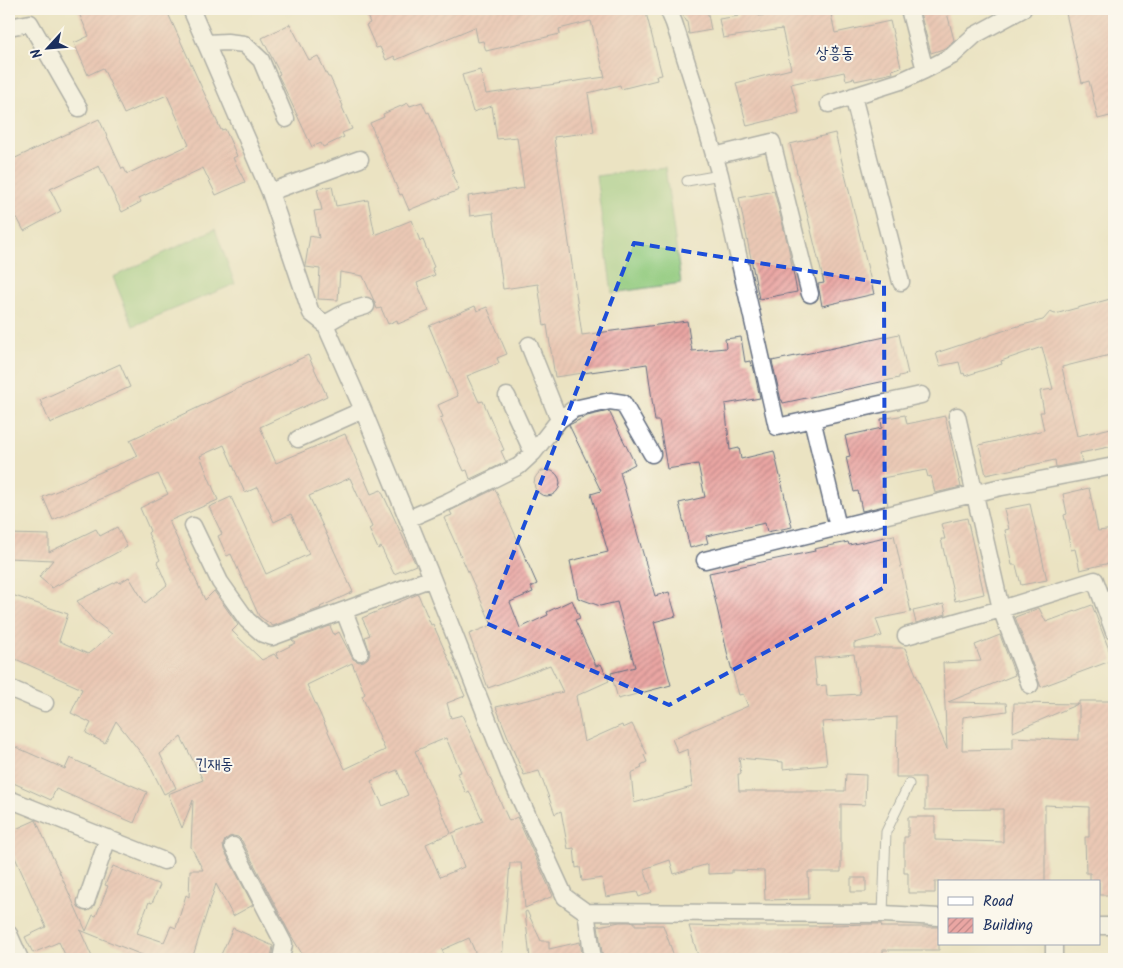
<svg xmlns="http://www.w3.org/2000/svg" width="1123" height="968" font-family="Kalam,'Poor Story',sans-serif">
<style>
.garden{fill:#91ca7e;stroke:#567c6e}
.building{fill:url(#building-hatch);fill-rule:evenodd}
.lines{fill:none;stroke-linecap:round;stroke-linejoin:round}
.lane-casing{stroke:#646e81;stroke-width:11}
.street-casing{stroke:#646e81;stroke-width:19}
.lane{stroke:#fff;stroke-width:9}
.street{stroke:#fff;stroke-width:16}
.marked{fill:none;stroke:#1d4ed8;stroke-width:4;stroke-dasharray:10 6;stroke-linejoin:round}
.labels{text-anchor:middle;stroke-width:4;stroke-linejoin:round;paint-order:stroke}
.quarter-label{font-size:16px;fill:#1b2f5e;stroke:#fbf7ec}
</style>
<defs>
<pattern id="building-hatch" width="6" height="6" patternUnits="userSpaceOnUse" patternTransform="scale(1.25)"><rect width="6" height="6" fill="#eaa6a3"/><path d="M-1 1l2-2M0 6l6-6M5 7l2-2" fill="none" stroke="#bd8888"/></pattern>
</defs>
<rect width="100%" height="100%" fill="#fbf7ec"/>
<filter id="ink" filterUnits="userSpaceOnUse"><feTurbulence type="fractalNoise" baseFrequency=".02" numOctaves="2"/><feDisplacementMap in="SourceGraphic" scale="10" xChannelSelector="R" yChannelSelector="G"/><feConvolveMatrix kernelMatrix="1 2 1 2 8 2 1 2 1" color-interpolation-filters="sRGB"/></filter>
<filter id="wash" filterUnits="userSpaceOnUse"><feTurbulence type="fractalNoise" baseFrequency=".0096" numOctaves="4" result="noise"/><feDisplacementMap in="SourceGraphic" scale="20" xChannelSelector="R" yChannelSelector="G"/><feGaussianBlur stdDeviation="1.12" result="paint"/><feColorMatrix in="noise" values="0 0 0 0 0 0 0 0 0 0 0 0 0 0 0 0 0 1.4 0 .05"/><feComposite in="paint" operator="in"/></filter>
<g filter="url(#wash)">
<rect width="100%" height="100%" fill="#ebe3c2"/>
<path class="garden" d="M665,167L681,283L612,293L596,176Z
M215,229L235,284L133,326L113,277Z"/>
<g id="blocks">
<path class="building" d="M77,9H166L221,130L225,129L237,156L233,158L245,182L216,195L203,168L139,198L141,202L122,212L99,166L50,189L61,211L24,231L9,202V161L99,119L122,169L124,168L127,174L189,145L167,95L124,114L103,68L88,75L74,43L89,36Z
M364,9H645L662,75L656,76L657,80L621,89L620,85L588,93L594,132L554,137L582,335L687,321L692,351L726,348L725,339L741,337L745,362L750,361L751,366L753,365L760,398L725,404L730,450L739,448L741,459L774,451L792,527L767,532L765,523L706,536L708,543L690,548L679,503L705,497L698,464L667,469L659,421H655L647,364L555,377L547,325L544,326L538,284L503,289L493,213L470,216L468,196L524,188L517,137L497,139L492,106L473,112L462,75L480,70L486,94L605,77L591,21L559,29L560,34L486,51L483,41L478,42L475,27L396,60L394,56L386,60L380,47L376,48L366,25L370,23Z
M679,9H707L711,30L689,34L687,22Z
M738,9H758L759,16L791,9H830L835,33L890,21L901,67L892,70L893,73L855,81L854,78L846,80L844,72L791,84L799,113L747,126L736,83L791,69L782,29L723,38L719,19L739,16Z
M919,9H946L954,40L946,48L931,53Z
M1065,9H1112L1114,17V115L1098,119L1089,81L1082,83Z
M290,24L309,60L318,56L328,77H330L343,106L342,107L352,129L342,133L344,137L323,147L321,143L312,147L282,83L278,75L280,74L262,38Z
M422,102L427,113L429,112L454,173L452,174L459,190L409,210L402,194L400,195L370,123L384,117L383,114L408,103L410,106Z
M835,133L874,294L822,306L818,284L824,283L790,144Z
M332,186L336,206L368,200L375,235L412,220L420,241L423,240L434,267L432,268L435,275L417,283L429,311L398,324L397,320L388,324L381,308L377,309L375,303L363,276L340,272L338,300L318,299L320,269L306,267L305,266L310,236L319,238L314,211L322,210L317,189Z
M774,191L788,245L797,292L759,299L739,198Z
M1114,298V354L1062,367L1077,436L1111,428L1114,446L1080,453L1082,462L1056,467L1055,460L986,475L979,445L1044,430L1040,412H1044L1040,391L1053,389L1042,347L1001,361L1002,364L965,376L964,373L962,374L959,362L940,366L936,353L1018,326L1043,320L1050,312L1055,314Z
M475,306L477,311L487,307L507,354L497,358L499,363L467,376L479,402L483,401L504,450L501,451L506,462L470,479L467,470L464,471L440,418L443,417L438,405L458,396L429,326Z
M899,334L908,374L899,376V378L783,403L782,400H781L772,361Z
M308,355L327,396L260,427L276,463L345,434L371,494L381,490L416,565L394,574L381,547L378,549L369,529L372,527L350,478L309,496L353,592L320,607L321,608L273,626L259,616L231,554L227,556L218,536L222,534L209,507L231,497L266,574L309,554L291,514L274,522L258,487L245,493L224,445L200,456L218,500L169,521L205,600L214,591L238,625L232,631L262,660L274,654L278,659L276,653L296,643L292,640L330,626L334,635L339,632L353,659L359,662L364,661L368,658L370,653L365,637L370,635L362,618L418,594L431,625L433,624L465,696L447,703L451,718L462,715L509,821L517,817L553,896L525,908L521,863H510L502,959H478L469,938L442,950L446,959H305L289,932L242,841L238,837L233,836L229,837L225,840L223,845L224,850L253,905L233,916L216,884L192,959H152L80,930L93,959H67L59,942L33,953L25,937L46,927L9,844V832L36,820L86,931L93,915L96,916L108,886L105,885L113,866L160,885L152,903L149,902L137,933L164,942L171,926L176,928L186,895L189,897L190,870H203L191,847L193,800L182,828L168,794L203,780L181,737L160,754L176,788L164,794L148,762L116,721L105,743L86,733L91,723L71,713L82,689L9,656V624L13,614L9,612V594L68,614L59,641L88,654L112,634L93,620L77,601L118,581L119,583L129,577L145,603L167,585L157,562L160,560L148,533L150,531L140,508L168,494L158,474L53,520L43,497L138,456L130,440ZM352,663L365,694L362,696L385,750L345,769L307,685ZM446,738L461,772L457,773L466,793L469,791L483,821L452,833L464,867L440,877L426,844L451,833L415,751ZM397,770L408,795L383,806L371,781Z
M120,364L130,387L50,423L40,400Z
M609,411L635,464L620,472L655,596L669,592L676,616L654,622L671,685L618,699L611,673L635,667L617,602L600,606L578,598L570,561L608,552L591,494L601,491L569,425L587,416Z
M905,415L907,424L945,416L961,487L935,493L931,476L928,477L926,470L882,478L888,505L862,511L858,491L854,492L846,457L850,456L845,436L882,428L881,419Z
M534 483a13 13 0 1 1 26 0a13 13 0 1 1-26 0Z
M1089,488L1098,531L1114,529V562L1080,570L1075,549L1071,550L1064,515L1067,514L1063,494Z
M495,489L537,584L531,587L533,592L510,602L520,628L548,615L547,612L572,600L580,618L575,620L596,666L601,664L609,681L576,696L584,742L622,725L623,728L632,724L647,754L644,755L647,762L641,765L642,768L631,773L634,803L692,787L688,749L678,753L672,739L748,706L743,694L739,695L728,656L709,573L815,551L814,549L848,542L849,545L894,535L911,612L876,619L882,636L854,643V648H905L947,749L943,663L981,661L975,645L1000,635L1015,675L948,702L1006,703L1007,711L963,717L962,750L1013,749V737L1079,740V701H1114L1113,895H1099V882H1090V873H1086L1085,837H1089V807L1045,805V882H935V893H908V873H904V837H908V817H935V840L1003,842V809L925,810V777H896L897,717L822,722L827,765L783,769V762L739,758L741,774H738L739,791H845L846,774L866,775L865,805L841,804V872H808L809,899L765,900L764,871L732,870V873L708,874V864L674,874L670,860L644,869L652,892L639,897L637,892L606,897L602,878L582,881L580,867L576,868L574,848L568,849L561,811L555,814L539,771L524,775L514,752L496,707L563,692L550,665L488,688L469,634L492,625L444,518L452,515L450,511ZM854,654L860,694L827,696L826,685L817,686L814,658Z
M1030,504L1047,580L1021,585L1016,565H1012L1005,530L1009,529L1004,509Z
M967,518L984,594L955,601L941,539H945L941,524Z
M117,527L127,547L52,588L39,577L53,560L9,558V534L49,535V552L96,529L100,536Z
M944,604L946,614L916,623L913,611Z
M1092,605L1113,660L1041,687L1015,617L1039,608L1046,622Z
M1014,703L1078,704L1013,732Z
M9,744L65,769L70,758L147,792L134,823L56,789L51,800L9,781Z
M851,878H866V892H851Z
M527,911L541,941H549V949L580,942L583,959H530L525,912Z
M620,922H635V925H663L675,959H603L598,926Z
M872,924H881L882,927H939V950H883V955L871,956V959H747L713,958V959H699L689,926L738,927V926H831V925Z
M233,928L273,946L271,959H219Z"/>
</g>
</g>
<g filter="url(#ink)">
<use href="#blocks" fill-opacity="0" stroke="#646e81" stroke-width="1"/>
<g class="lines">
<defs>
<path id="lane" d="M687,181L720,175
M883,914L886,832L909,784"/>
<path id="street" d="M191,9L270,192L311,313L325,324L363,410L432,578L511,779L565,897L586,912L883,914L939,917
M668,9L674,23L693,82L720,175L777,427L921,395
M909,9L925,70
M9,27L30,23L79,108
M206,43L227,42L244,44L261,60L286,119
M853,96L901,282
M829,104L901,81L925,70L952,56L975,35L1023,9
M714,156L772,142L810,294
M270,192L360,159
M325,324L346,312L366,306
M529,345L559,420
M507,396L533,453
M957,416L1001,609L1030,685
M812,419L838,527
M298,439L363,410
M408,519L449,501L519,466L533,453L559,420L574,409L610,401L623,403L652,454
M193,526L220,582L247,620L263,634L272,637L432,578
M705,560L997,488L1114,466
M344,611L360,652
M906,636L1001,609L1095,580L1114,632
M9,688L45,703
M9,799L164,861
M233,846L284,944L281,959
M86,902L108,838
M586,912L593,959
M1099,926H1114
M9,934L20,959
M1054,959V944"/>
</defs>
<use href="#lane" class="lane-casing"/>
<use href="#street" class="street-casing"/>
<use href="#lane" class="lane"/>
<use href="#street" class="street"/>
</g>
</g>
<path d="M0 0H1123V968H0ZM634,243L884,283L885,587L669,705L486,623Z" fill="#ebe3c2" fill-opacity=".55" fill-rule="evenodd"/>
<path class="marked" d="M634,243L884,283L885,587L669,705L486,623Z"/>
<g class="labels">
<g class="quarter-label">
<text x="835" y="58">상흥동</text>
<text x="214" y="769">긴재동</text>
</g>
</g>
<rect width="1123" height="968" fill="none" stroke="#fbf7ec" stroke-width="30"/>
<rect x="938" y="880" width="162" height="65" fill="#fbf7ec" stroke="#a1a7b3"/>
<rect x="948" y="897" width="25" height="8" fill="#ffffff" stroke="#a1a7b3"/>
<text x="983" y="906" font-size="15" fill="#1b2f5e">Road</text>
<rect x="948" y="918" width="25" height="15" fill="url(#building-hatch)" stroke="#a1a7b3"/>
<text x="983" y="930" font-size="15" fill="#1b2f5e">Building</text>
<g transform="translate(48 48) rotate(244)" stroke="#fbf7ec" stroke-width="4" paint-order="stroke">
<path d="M0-4L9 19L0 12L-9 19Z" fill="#1b2f5e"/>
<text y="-8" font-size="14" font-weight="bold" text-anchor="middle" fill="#1b2f5e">N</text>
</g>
</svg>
